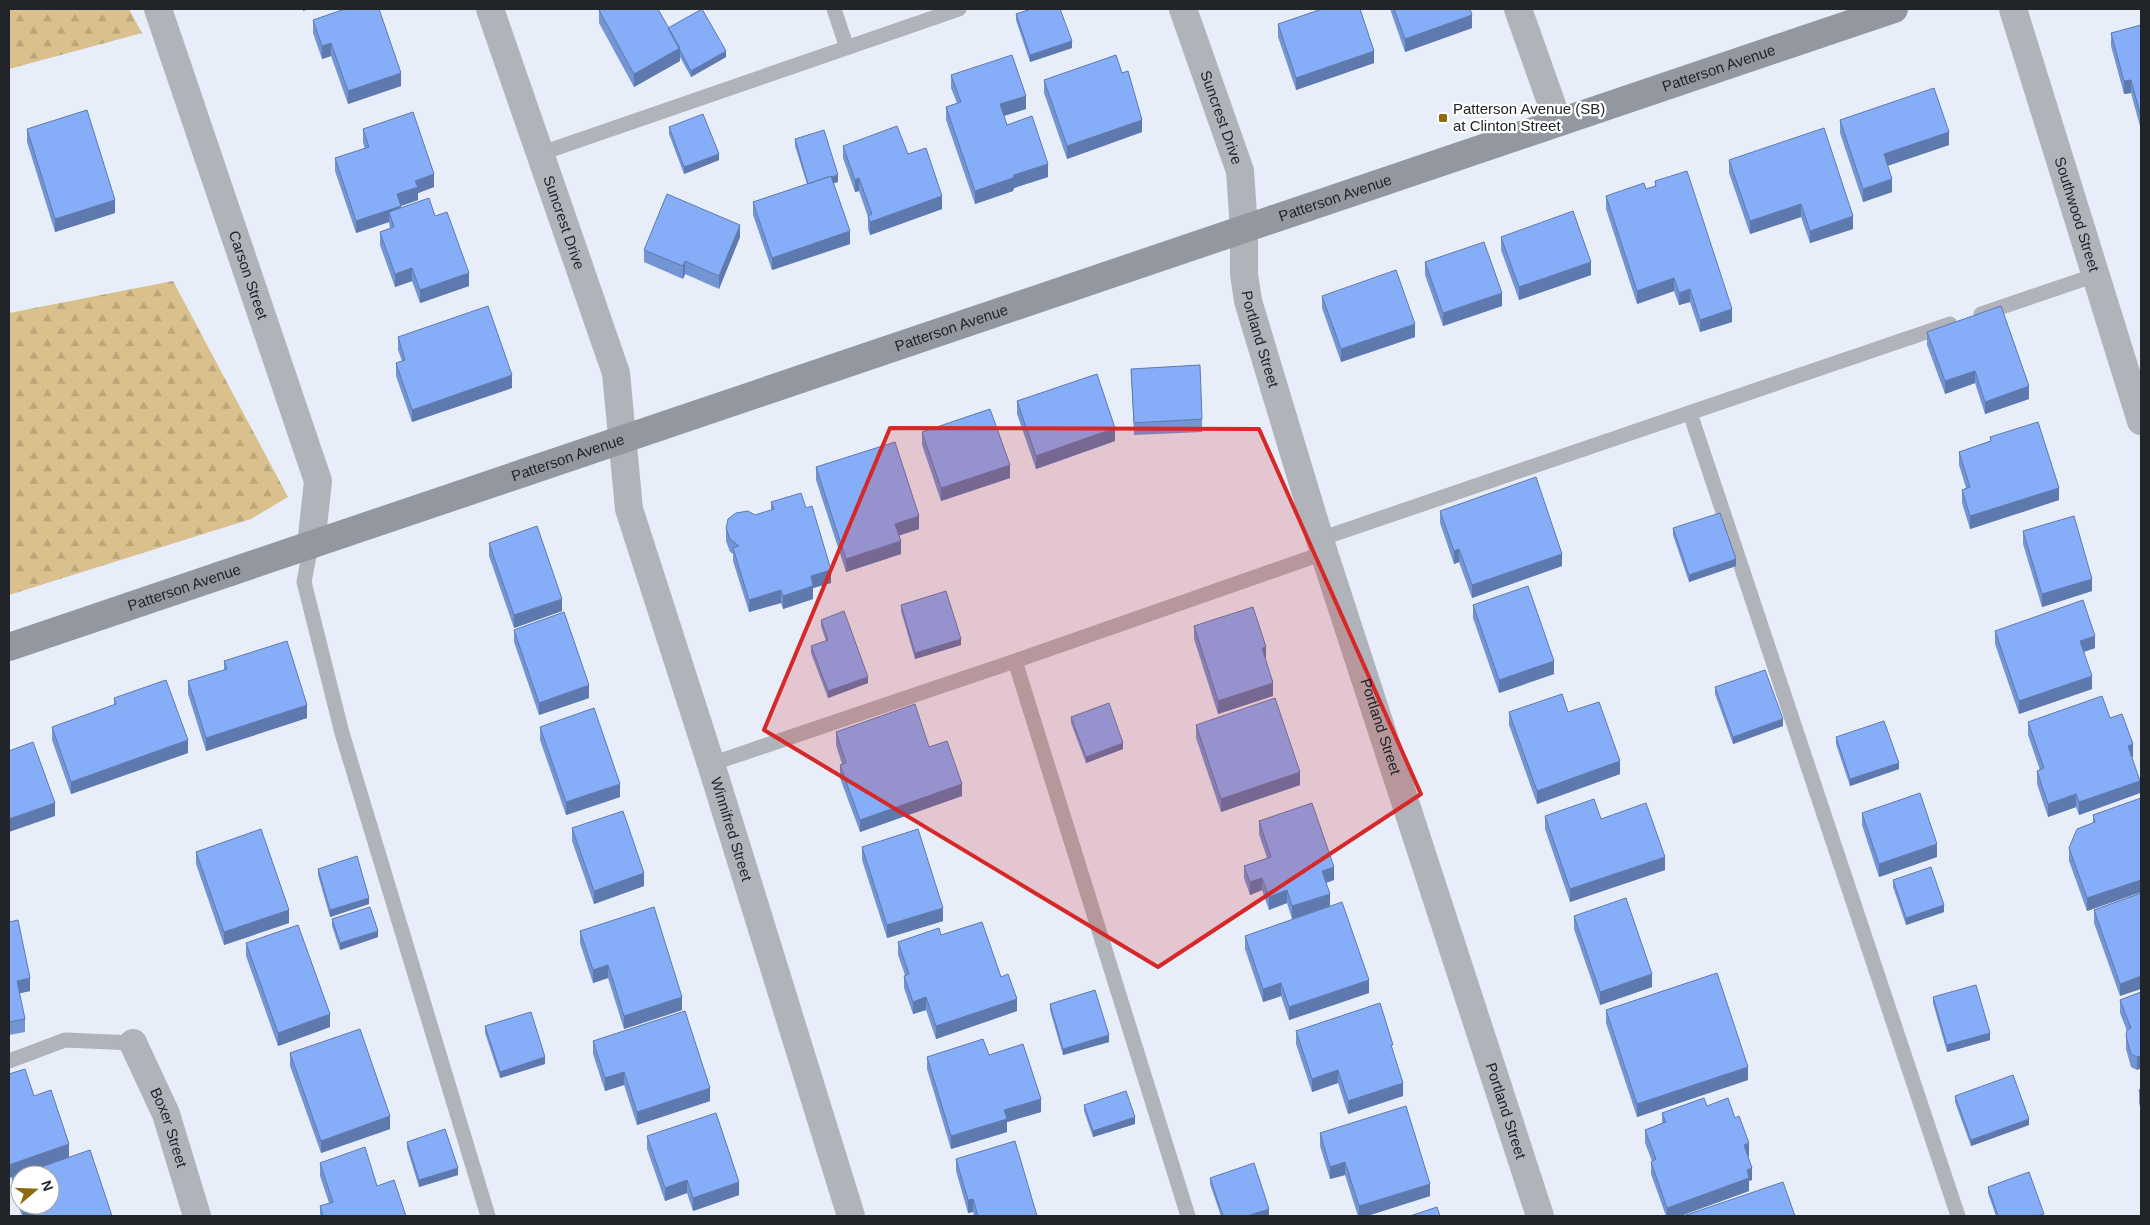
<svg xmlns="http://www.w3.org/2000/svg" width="2150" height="1225" font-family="Arial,sans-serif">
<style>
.forest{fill:url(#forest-firs)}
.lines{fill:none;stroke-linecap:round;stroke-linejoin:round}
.lane{stroke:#b0b3b9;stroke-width:15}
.street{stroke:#b0b3b9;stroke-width:28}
.secondary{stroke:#93979f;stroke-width:28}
.wall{fill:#7395d4;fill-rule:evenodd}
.shaded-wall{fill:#5e79ad}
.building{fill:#86adf7;stroke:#5e79ad}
.marked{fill:#d62828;fill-opacity:0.2;stroke:#d62828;stroke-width:4;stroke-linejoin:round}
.poi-dot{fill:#8e6b0f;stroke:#fff;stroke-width:2}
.labels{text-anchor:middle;stroke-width:4.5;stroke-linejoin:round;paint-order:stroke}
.street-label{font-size:15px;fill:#212428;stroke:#fff}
.poi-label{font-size:15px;fill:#212428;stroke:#fff;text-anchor:start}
</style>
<defs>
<pattern id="forest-firs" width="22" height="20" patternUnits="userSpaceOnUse" patternTransform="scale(1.25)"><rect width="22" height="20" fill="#dac08d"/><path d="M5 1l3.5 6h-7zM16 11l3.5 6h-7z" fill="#bba57a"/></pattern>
</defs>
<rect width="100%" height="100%" fill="#e7eefa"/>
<path class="forest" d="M9,9H129L142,33L9,69Z
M173,281L288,497L251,519L9,595V313Z"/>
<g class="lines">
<path class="lane" d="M834,9L847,48
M539,154L959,9
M1981,314L2096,275
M1690,413L1958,1216
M1320,539L1950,324
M311,545L304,582L342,733L488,1216
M1015,661L1188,1216
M711,764L1015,661L1324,553
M9,1061L65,1040L133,1043"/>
<g class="street">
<path id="s1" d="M158,9L318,481L311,545"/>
<path id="s2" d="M490,9L616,373L629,509L711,764L851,1216"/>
<path id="s3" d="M1183,9L1240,171L1244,230V274L1248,301L1324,553L1540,1216"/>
<path d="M1518,9L1558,122"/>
<path id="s4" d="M2013,9L2141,421"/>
<path id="s5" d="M133,1043L166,1114L197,1216"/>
</g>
<path class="secondary" id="s6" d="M9,647L1894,9"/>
</g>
<path class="wall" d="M1390,9H1470L1472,28L1405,52Z
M599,10L668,28L726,57L691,77L680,57V61L634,87L599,23Z
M1016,14L1072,48L1030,62L1016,20Z
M313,20L401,86L348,104L331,56L322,59L313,33Z
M1278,24L1374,63L1296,90L1278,37Z
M2141,25V130L2131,93L2124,94L2111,46V33Z
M951,75L1026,109L1004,116L1007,125L1048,177L1014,188L1013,191L975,204L946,120V107L957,103L951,88Z
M1044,80L1142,132L1067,159L1044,93Z
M1840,120L1949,145L1887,166L1892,192L1863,202L1840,133Z
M669,127L719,160L684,174L669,134Z
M27,129L115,213L55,232L27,142Z
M363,129L434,187L418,193V200L401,206V208L435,216L469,286L420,303L412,281L395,287L380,245V232L390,229L389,222L356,233L335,171V158L365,149L363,142Z
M795,139L838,182L833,183L850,244L772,270L753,215V202L807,184L795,146Z
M843,146L908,154L942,209L870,235L868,229V217L859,191L855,192L843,158Z
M1729,160L1853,229L1810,243L1801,217L1750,234L1729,173Z
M1655,181L1732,322L1700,332L1690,302L1679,305L1674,291L1637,304L1606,209V196L1646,189L1655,186Z
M740,237L719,289L685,274L683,279L644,262V250Z
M1501,237L1591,275L1519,300L1501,250Z
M1425,262L1502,306L1443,326L1425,275Z
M1322,296L1415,337L1341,362L1322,308Z
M1927,332L2029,399L1985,414L1975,383L1945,394L1927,345Z
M398,337L512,388L412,422L396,376V363L402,361L398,350Z
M1131,369L1202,419V432L1134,435Z
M1017,401L1115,441L1036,469L1017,414Z
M922,432L1010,478L941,501L922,445Z
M1990,437L2059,500L1970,529L1962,503V490L1966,488L1959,465V452L1990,441Z
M816,467L919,529L899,535L901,554L846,572L816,480Z
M771,502L806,508L831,583L813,588V599L783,609L781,603L749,612L733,561V554L730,552L726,541V528L755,515L771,510Z
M1440,511L1562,566L1472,598L1459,562L1454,564L1440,523Z
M1673,528L1736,566L1689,582L1673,535Z
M2023,531L2092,591L2042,607L2023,544Z
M489,543L562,611L514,628L489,556Z
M901,605L961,645L915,659L901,611Z
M1473,605L1554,674L1499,693L1473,618Z
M821,620L868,683L828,698L811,653V646L826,641L821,626Z
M1194,626L1266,660L1273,696L1218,714L1194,639Z
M514,630L589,698L539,715L514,642Z
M1995,631L2095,648L2084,652L2092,689L2019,714L1995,644Z
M224,661L307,718L206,751L188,694V681L224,670Z
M1715,687L1783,726L1733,744L1715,694Z
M114,698L188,753L71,794L52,740V727L114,705Z
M1509,712H1568L1620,774L1537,804L1509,725Z
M1071,717L1123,749L1086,763L1071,723Z
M2110,718L2133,757H2132L2140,793L2079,815L2076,807L2048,817L2037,784V771L2040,770L2028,735V722Z
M1196,725L1300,785L1221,812L1196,738Z
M540,727L620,797L566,815L540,740Z
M836,732L929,747L962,796L860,832L840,778V765L842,764L836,745Z
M1836,737L1899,769L1850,786L1836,744Z
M2141,800V892L2087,911L2069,861V848L2093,823V815Z
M1862,813L1937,857L1879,877L1862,825Z
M1545,816L1601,819L1665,870L1570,902L1545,829Z
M1259,821L1334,880L1326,883L1330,906L1369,993L1289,1020L1281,996L1263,1002L1245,949V936L1330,906L1292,919L1287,903L1269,910L1262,890L1250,895L1244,878V866L1267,858L1259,834Z
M572,828L644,886L594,904L572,841Z
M862,847L943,921L887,938L862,860Z
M196,852L289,923L224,945L196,864Z
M318,869L369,904L330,917L318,875Z
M1893,880L1944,912L1906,925L1893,887Z
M2141,893L2120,996L2094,923V910Z
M1574,916L1652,987L1600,1005L1574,929Z
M332,919L378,937L340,950L332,926Z
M9,922L30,991L19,993L25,1019V1032L9,1035Z
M580,931L682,1010L624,1029L608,978L593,983L580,943Z
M941,935L1001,977L1017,1011L936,1039L926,1010L913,1014L904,988V976L905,975L898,955V942Z
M246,943L330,1027L278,1046L246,956Z
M2141,992V1068L2137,1070L2131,1067L2126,1049V1036L2127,1031L2120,1013V1000Z
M1933,997L1990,1040L1947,1052L1933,1003Z
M1050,1004L1109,1042L1063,1055L1050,1010Z
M1606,1010L1748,1080L1637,1117L1606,1023Z
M485,1026L545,1064L500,1078L485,1033Z
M1296,1031L1393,1053L1403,1096L1348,1114L1338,1083L1312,1092L1296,1044Z
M593,1041L710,1101L637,1125L624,1085L605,1091L593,1054Z
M290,1053L390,1129L321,1153L290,1066Z
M989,1055L1041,1112L1007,1122V1132L951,1149L927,1069V1057Z
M9,1074L34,1096L69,1157L112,1216H22L12,1189V1177L9,1178ZM20,1175L50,1205H20Z
M2141,1089V1110L2139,1103V1090Z
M1955,1096L2029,1125L1971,1146L1955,1102Z
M1084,1105L1135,1124L1093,1137L1084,1111Z
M1707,1106L1749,1156H1748L1752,1180L1749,1181V1191L1680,1216H1666L1651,1174V1162L1652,1161L1645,1143V1130L1662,1123V1113Z
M1320,1133L1430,1196L1367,1216H1358L1345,1175L1330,1179L1320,1146Z
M647,1136L739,1195L693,1211L687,1193L665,1201L647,1149Z
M407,1142L458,1175L419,1187L407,1148Z
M956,1159L1037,1216H974L973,1212L968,1213L956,1171Z
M320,1163L377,1186L406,1216H320V1206L329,1203L320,1176Z
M1210,1178L1269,1216H1221L1210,1184Z
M1988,1187L2044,1216H1996L1988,1193Z"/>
<path class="shaded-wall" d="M303,9H310L303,11Z
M1472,15V28L1405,52V39Z
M1072,41V48L1030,62V55Z
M331,43V56L322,59V46Z
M680,48V61L634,87V74Z
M726,51V57L691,77V71Z
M1374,51V63L1296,90V78Z
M401,73V86L348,104V91Z
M2131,80V93L2124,94V81Z
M1026,96V109L1000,117V104Z
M1142,120V132L1067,159V146Z
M1949,132V145L1884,167V154Z
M719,154V160L684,174V167Z
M1048,164V177L1014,188L1013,191L975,204V191L1014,175Z
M434,174V187L418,193V200L401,206V219L389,212V222L356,233V221L397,194L415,181Z
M838,175V182L809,191V184Z
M859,178V191L855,192V180Z
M1892,179V192L1863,202V189Z
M942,196V209L870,235V222Z
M115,200V213L55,232V219Z
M1801,204V217L1750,234V221Z
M1853,216V229L1810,243V231Z
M740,225V237L719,289V276Z
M850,231V244L772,270V258Z
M685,261V274L683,279V266Z
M1591,262V275L1519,300V287Z
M412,268V281L395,287V274Z
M469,273V286L420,303V290Z
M1674,278V291L1637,304V291Z
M1690,289V302L1679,305V293Z
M1502,293V306L1443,326V313Z
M1732,309V322L1700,332V320Z
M1415,324V337L1341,362V349Z
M1975,371V383L1945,394V381Z
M512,375V388L412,422V410Z
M2029,386V399L1985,414V402Z
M1115,428V441L1036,469V456Z
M1010,465V478L941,501V488Z
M2059,488V500L1970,529V516Z
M919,516V529L895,537V524Z
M901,541V554L846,572V559Z
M1459,549V562L1454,564V551Z
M1562,554V566L1472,598V585Z
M1736,559V566L1689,582V575Z
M831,570V583L813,588V599L783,609V596L811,576Z
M2092,579V591L2042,607V594Z
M781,590V603L749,612V600Z
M562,599V611L514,628V615Z
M2095,636V648L2080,653V641Z
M961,639V645L915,659V653Z
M1266,647V660L1262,648Z
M1554,661V674L1499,693V680Z
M2092,676V689L2019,714V701Z
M868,677V683L828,698V691Z
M1273,683V696L1218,714V701Z
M589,685V698L539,715V703Z
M307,705V718L206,751V738Z
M1783,719V726L1733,744V737Z
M188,740V753L71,794V782Z
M1123,743V749L1086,763V757Z
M2133,744V757L2128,758V746Z
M1620,761V774L1537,804V791Z
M1899,763V769L1850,786V779Z
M1300,772V785L1221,812V799Z
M2140,781V793L2079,815V802Z
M620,784V797L566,815V802Z
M962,784V796L860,832V820Z
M2076,794V807L2048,817V804Z
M55,803V816L9,832V819Z
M1937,844V857L1879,877V864Z
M1665,857V870L1570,902V889Z
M1334,867V880L1322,884V871Z
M644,873V886L594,904V891Z
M1262,878V890L1250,895V882Z
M2141,880V892L2087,911V898Z
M1287,890V903L1269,910V897Z
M1330,894V906L1292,919V906Z
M369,898V904L330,917V910Z
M1944,905V912L1906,925V918Z
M943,908V921L887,938V925Z
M289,910V923L224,945V932Z
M378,931V937L340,950V943Z
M608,965V978L593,983V970Z
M1652,974V987L1600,1005V992Z
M2141,976V989L2120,996V984Z
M30,978V991L17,994V981Z
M1369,980V993L1289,1020V1007Z
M1281,983V996L1263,1002V989Z
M682,997V1010L624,1029V1016Z
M926,997V1010L913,1014V1002Z
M1017,999V1011L936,1039V1026Z
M330,1014V1027L278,1046V1033Z
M1990,1033V1040L1947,1052V1045Z
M1109,1035V1042L1063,1055V1049Z
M2141,1056V1068L2137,1070V1057Z
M545,1057V1064L500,1078V1072Z
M1748,1067V1080L1637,1117V1104Z
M1338,1070V1083L1312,1092V1079Z
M624,1072V1085L605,1091V1078Z
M1403,1083V1096L1348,1114V1101Z
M710,1088V1101L637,1125V1112Z
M1041,1099V1112L1007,1122V1132L951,1149V1136L1004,1110Z
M390,1116V1129L321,1153V1141Z
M1135,1117V1124L1093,1137V1131Z
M2029,1119V1125L1971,1146V1140Z
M1749,1143V1156L1744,1158V1145Z
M69,1144V1157L9,1178V1165Z
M1345,1162V1175L1330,1179V1167Z
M458,1168V1175L419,1187V1180Z
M1752,1168V1180L1749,1181V1191L1680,1216H1667V1208L1747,1170Z
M687,1180V1193L665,1201V1188Z
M739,1182V1195L693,1211V1198Z
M1430,1184V1196L1367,1216H1359V1206Z
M973,1199V1212L968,1213V1200Z
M33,1205V1216H23V1209Z
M1269,1209V1216H1247Z"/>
<path class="building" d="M345,9H379L401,73L348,91L331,43L322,46L313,20Z
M602,9H658L680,48L634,74L599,10Z
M702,9L726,51L691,71L668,28Z
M1031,9H1060L1072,41L1030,55L1016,14Z
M1322,9H1360L1374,51L1296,78L1278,24Z
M1394,9H1470L1472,15L1405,39Z
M2141,25V117L2131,80L2124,81L2111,33Z
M1012,55L1026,96L1000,104L1007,125L1032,116L1048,164L1014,175L1013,178L975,191L946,107L961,102L951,75Z
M1116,55L1122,73L1128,71L1142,120L1067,146L1044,80Z
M1934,88L1949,132L1884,154L1892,179L1863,189L1840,120Z
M87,110L115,200L55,219L27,129Z
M413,112L434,174L415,181L418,187L397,194L401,206L356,221L335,158L369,147L363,129Z
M703,114L719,154L684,167L669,127Z
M897,126L908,154L926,148L942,196L870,222L868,216L872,214L859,178L855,180L843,146Z
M1824,128L1853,216L1810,231L1801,204L1750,221L1729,160Z
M824,130L838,175L831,177V176L808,184L795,139Z
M1687,171L1732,309L1700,320L1690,289L1679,293L1674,278L1637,291L1606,196L1644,183L1646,189L1656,186L1655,181Z
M831,176L850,231L772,258L753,202Z
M667,194L740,225L719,276L685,261L683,266L644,250Z
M429,198L435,216L447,212L469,273L420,290L412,268L395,274L380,232L394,227L389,212Z
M1573,211L1591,262L1519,287L1501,237Z
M1484,242L1502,293L1443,313L1425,262Z
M1396,270L1415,324L1341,349L1322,296Z
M488,306L512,375L412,410L396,363L405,360L398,337Z
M2001,306L2029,386L1985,402L1975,371L1945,381L1927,332Z
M1200,365L1202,419L1134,423L1131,369Z
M1097,374L1115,428L1036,456L1017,401Z
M990,409L1010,465L941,488L922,432Z
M2038,422L2059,488L1970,516L1962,490L1970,487L1959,452L1991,441L1990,437Z
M895,442L919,516L895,524L901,541L846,559L816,467Z
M1536,477L1562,554L1472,585L1459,549L1454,551L1440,511Z
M801,493L806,508L812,506L831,570L811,576L813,586L783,596L781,590L749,600L733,548L739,546L730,539L726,528L728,519L736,513L748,511L755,515L774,509L771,502Z
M1720,513L1736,559L1689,575L1673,528Z
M2074,516L2092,579L2042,594L2023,531Z
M537,526L562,599L514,615L489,543Z
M1528,586L1554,661L1499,680L1473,605Z
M946,591L961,639L915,653L901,605Z
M2083,600L2095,636L2080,641L2092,676L2019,701L1995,631Z
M1253,607L1266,647L1262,648L1273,683L1218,701L1194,626Z
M844,611L868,677L828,691L811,646L828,640L821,620Z
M564,612L589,685L539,703L514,630Z
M287,641L307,705L206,738L188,681L227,669L224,661Z
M1765,670L1783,719L1733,737L1715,687Z
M166,680L188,740L71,782L52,727L116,704L114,698Z
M1562,694L1568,712L1599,702L1620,761L1537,791L1509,712Z
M2102,696L2110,718L2122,714L2133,744L2128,746L2140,781L2079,802L2076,794L2048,804L2037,771L2044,768L2028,722Z
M1275,698L1300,772L1221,799L1196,725Z
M1109,703L1123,743L1086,757L1071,717Z
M915,704L929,747L947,741L962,784L860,820L840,765L846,763L836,732Z
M594,708L620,784L566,802L540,727Z
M1884,721L1899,763L1850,779L1836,737Z
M33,742L55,803L9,819V751Z
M1920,793L1937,844L1879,864L1862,813Z
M2141,798V880L2087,898L2069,848L2077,829L2095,822L2093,815Z
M1594,799L1601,819L1646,803L1665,857L1570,889L1545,816Z
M1312,803L1334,867L1322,871L1330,894L1292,906L1287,890L1269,897L1262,878L1250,882L1244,866L1271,857L1259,821Z
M623,811L644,873L594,891L572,828Z
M261,829L289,910L224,932L196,852Z
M918,829L943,908L887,925L862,847Z
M357,856L369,898L330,910L318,869Z
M1931,867L1944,905L1906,918L1893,880Z
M2141,893V976L2120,984L2094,910Z
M1626,898L1652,974L1600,992L1574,916Z
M1342,902L1369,980L1289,1007L1281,983L1263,989L1245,936Z
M370,907L378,931L340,943L332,919Z
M654,907L682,997L624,1016L608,965L593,970L580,931Z
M18,920L30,978L17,981L25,1019L9,1022V922Z
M982,922L1001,977L1008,974L1017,999L936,1026L926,997L913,1002L904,976L909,974L898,942L939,928L941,935Z
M298,925L330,1014L278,1033L246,943Z
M1717,973L1748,1067L1637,1104L1606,1010Z
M1976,985L1990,1033L1947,1045L1933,997Z
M1095,990L1109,1035L1063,1049L1050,1004Z
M2141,992V1056L2137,1057L2131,1054L2126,1036L2127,1030L2131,1028L2120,1000Z
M1380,1003L1393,1045H1391L1403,1083L1348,1101L1338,1070L1312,1079L1296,1031Z
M685,1011L710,1088L637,1112L624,1072L605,1078L593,1041Z
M531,1012L545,1057L500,1072L485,1026Z
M360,1029L390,1116L321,1141L290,1053Z
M983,1039L989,1055L1023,1044L1041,1099L1004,1110L1007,1119L951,1136L927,1057Z
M25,1069L34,1096L51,1090L69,1144L9,1165V1074Z
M2013,1075L2029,1119L1971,1140L1955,1096Z
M2141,1089V1097L2139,1090Z
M1126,1091L1135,1117L1093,1131L1084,1105Z
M1704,1098L1707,1106L1728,1098L1735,1118L1739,1116L1749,1143L1744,1145L1752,1168L1747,1170L1749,1178L1667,1208L1651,1162L1656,1159L1645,1130L1666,1122L1662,1113Z
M1406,1106L1430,1184L1359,1206L1345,1162L1330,1167L1320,1133Z
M716,1113L739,1182L693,1198L687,1180L665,1188L647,1136Z
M445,1129L458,1168L419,1180L407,1142Z
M1015,1141L1037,1216H978L973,1199L968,1200L956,1159Z
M365,1147L377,1186L394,1180L406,1216H323L320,1206L333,1202L320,1163Z
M90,1150L112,1216H37L33,1205L23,1209L22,1205H50V1175H20V1199L12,1177Z
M1254,1163L1269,1209L1247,1216H1223L1210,1178Z
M2029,1172L2044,1214L2036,1216H1998L1988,1187Z
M1783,1182L1795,1216H1683Z
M1437,1207L1440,1216H1410Z"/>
<path class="marked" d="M890,428L1259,429L1421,794L1158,967L764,730Z"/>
<rect class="poi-dot" x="1438" y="113" width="10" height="10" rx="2.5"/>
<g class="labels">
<g class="street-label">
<text dy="5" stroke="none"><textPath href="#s6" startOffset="1805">Patterson Avenue</textPath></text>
<text dy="5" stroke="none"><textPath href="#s3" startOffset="115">Suncrest Drive</textPath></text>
<text dy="5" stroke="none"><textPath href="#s6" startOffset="1400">Patterson Avenue</textPath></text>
<text dy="5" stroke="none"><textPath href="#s4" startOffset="215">Southwood Street</textPath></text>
<text dy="5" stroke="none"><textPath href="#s2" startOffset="226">Suncrest Drive</textPath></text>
<text dy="5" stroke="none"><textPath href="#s1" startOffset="281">Carson Street</textPath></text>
<text dy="5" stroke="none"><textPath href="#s6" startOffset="995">Patterson Avenue</textPath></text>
<text dy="5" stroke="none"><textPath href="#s3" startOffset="342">Portland Street</textPath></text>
<text dy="5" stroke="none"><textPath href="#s6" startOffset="590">Patterson Avenue</textPath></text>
<text dy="5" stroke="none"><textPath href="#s6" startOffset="185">Patterson Avenue</textPath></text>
<text dy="5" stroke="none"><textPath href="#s3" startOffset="748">Portland Street</textPath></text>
<text dy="5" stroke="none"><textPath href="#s2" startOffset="858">Winnifred Street</textPath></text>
<text dy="5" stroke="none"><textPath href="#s3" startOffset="1152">Portland Street</textPath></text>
<text dy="5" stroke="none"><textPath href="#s5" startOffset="92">Boxer Street</textPath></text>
</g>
<g class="poi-label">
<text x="1453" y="114">Patterson Avenue (SB)<tspan x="1453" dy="17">at Clinton Street</tspan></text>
</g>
</g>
<rect width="2150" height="1225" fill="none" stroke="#212428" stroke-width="20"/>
<g transform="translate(35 1190) rotate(71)"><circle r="24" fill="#ffffff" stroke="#a6a7a9"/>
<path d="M0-4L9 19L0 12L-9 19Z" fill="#8e6b0f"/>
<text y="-8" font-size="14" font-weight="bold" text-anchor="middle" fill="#212428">N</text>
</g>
</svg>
